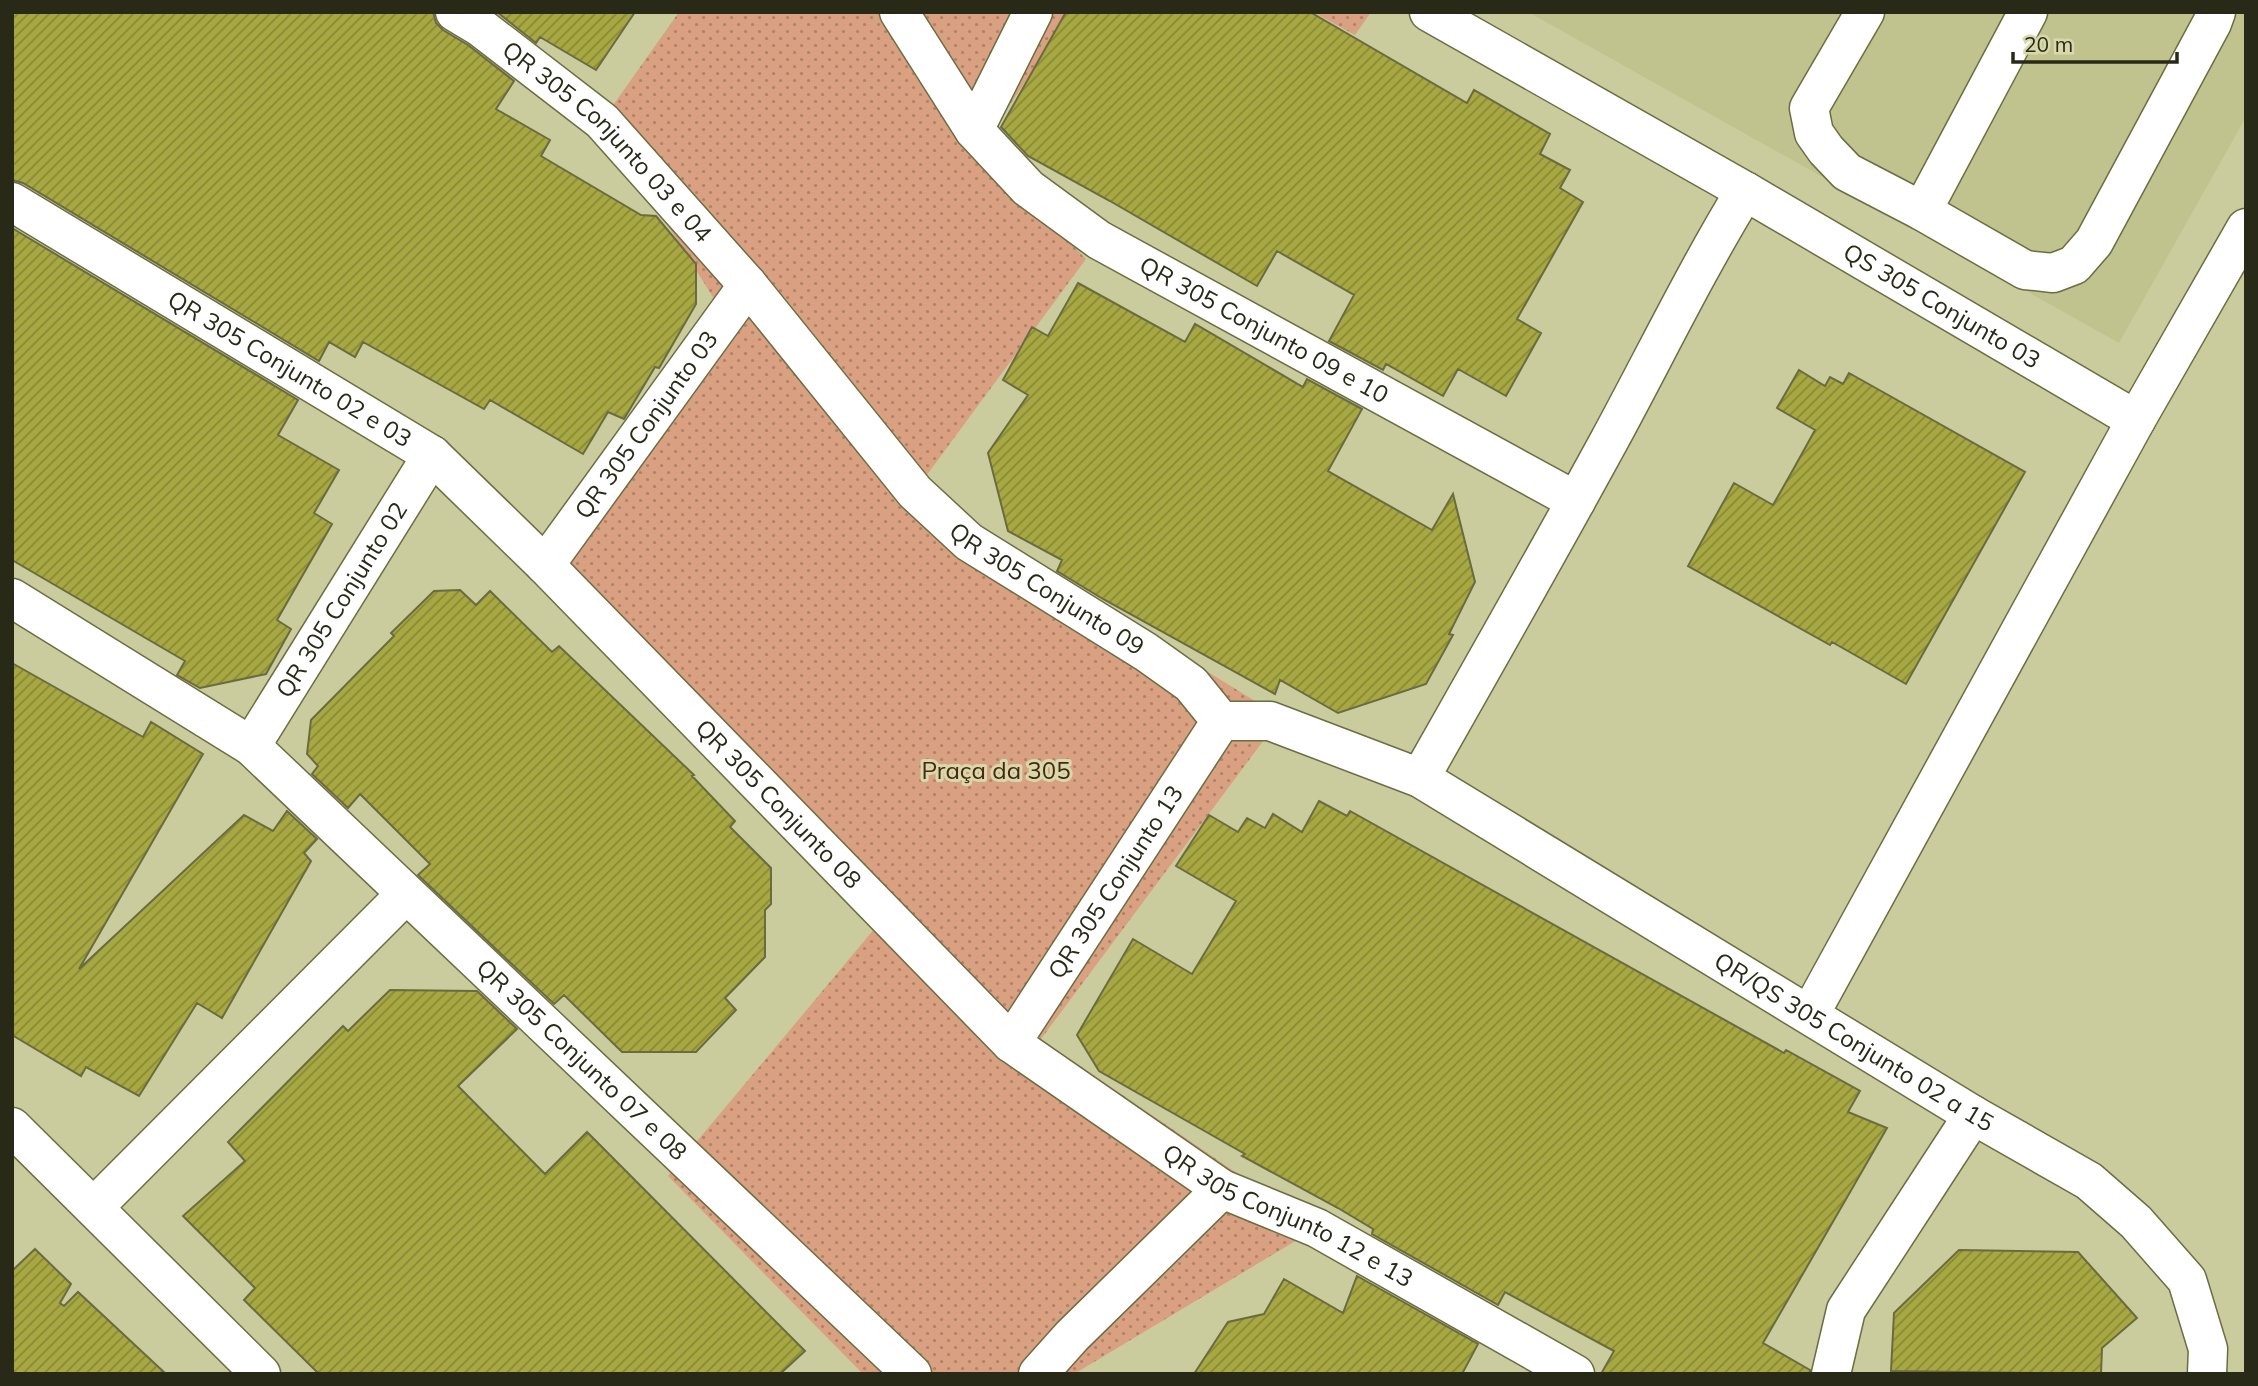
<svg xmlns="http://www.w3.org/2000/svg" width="2258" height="1386" font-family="Mulish,sans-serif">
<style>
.built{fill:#c1c38e}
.park{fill:url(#park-dots)}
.building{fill:url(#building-hatch);stroke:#6a6b41;stroke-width:2}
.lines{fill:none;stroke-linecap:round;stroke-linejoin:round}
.minor-casing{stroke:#6c6d42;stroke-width:41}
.minor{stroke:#fff;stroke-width:38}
.labels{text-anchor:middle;stroke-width:6;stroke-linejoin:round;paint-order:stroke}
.street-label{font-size:24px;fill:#282917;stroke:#d7d9ab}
.park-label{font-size:24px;fill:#4a2712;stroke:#d7d9ab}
</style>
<defs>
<pattern id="park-dots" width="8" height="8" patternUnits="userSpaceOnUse" patternTransform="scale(1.75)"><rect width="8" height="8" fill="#d9a081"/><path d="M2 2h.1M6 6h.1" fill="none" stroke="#b08269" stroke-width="1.8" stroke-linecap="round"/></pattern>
<pattern id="building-hatch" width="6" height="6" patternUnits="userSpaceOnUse" patternTransform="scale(1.75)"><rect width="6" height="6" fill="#a7a842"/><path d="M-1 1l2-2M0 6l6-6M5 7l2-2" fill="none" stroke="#888936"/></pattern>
</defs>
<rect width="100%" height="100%" fill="#cacc9e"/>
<path class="built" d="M1528,12H2246V117L2119,343Z"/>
<path class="park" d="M679,12H1072L979,151L1086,259L915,491L1281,717L1041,1039L1317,1228L1074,1374H863L668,1176L875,928L528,575L718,305L602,121Z
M1313,12H1371L1355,35Z"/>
<path class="building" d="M12,12H433L436,23L443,30L468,45L514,81L496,109L550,140L541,156L641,215L656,216L696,264V304L659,368L655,367L624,419L608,412L583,454L490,400L484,409L363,342L355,357L329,342L319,361L23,183L12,180Z
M497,12H635L596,70L540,37L536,43Z
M1066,12H1310L1467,103L1474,90L1550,134L1540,154L1570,170L1560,188L1583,202L1517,319L1541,333L1506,396L1458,369L1443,396L1386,364L1383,370L1329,341L1354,295L1277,251L1257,286L1110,201L1028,156L1001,127Z
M12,228L298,400L278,435L339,470L314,513L332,524L277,620L291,629L266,674L200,688L177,675L185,661L12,560Z
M1078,283L1185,342L1195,324L1303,387L1307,379L1362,409L1328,471L1432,530L1453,494L1475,582L1449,634L1453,635L1426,684L1338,713L1280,680L1275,694L1103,599L1057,571L1062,560L1008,531L988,453L1028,395L1003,380L1032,327L1048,336Z
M1799,370L1825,386L1830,377L1843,384L1849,373L2025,472L1906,684L1832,642L1830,645L1688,566L1734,483L1773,505L1794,468L1815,430L1777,408Z
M460,590L476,605L490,591L552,652L559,646L694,775L692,776L735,821L730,827L771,868V904L765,910V957L725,998L736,1010L696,1052H622L564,995L554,1004L418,875L430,864L360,794L348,808L312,774L318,766L307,754L311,720L394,636L391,633L434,591Z
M12,663L143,737L151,722L203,754L79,969L244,815L273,831L287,811L317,839L304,853L311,861L222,1018L197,1003L139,1096L86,1067L81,1076L12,1035Z
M1319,801L1347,816L1350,811L1784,1053L1786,1050L1860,1091L1848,1112L1887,1128L1763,1343L1810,1370V1374H1601L1614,1351L1505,1292L1498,1305L1372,1234L1373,1229L1338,1208L1242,1156L1245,1154L1099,1071L1077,1035L1133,939L1192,974L1236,901L1176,866L1209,815L1238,832L1247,818L1265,828L1273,814L1302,832Z
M390,990L477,991L517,1029L458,1086L545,1174L587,1132L805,1351L780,1374H319L244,1300L255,1288L183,1216L245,1161L228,1142L343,1026L348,1031Z
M35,1249L71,1284L60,1303L64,1306L78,1292L166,1374H12V1271Z
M1959,1250L2078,1252L2137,1318L2102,1348L2101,1374L1891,1371L1894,1313Z
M1357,1276L1478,1344L1462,1374H1194L1228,1322L1264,1314L1284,1279L1343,1313Z"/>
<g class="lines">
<defs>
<g id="minor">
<path id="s1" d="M455,12L480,27L602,121L748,285L915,492L969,542L1146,652L1191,684L1221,721H1270L1420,778L1973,1115L2089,1181L2136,1222L2187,1280L2208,1349L2207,1374"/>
<path id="s2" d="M899,12L974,130L1028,188L1099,240L1576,501"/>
<path d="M1865,12L1809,108L1814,133L1826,150L1847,172L1922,211L2025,270L2053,273L2074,265L2094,242L2212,23L2216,12"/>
<path d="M974,130L1033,12"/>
<path id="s3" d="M1745,191L2136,420"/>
<path id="s4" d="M12,202L432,455L545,565L1011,1043L1222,1189L1317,1228L1575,1374"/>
<path d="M1922,211L2028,12"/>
<path id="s5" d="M545,565L748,285"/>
<path id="s6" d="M12,598L251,746L912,1374"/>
<path id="s7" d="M251,746L432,455"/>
<path d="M1420,778C1484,665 1548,553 1610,439C1655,356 1696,271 1745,191L1429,12"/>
<path d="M1810,1014L2136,420L2246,228"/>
<path id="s8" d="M1011,1043L1221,721"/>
<path d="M12,1127L261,1374"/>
<path d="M94,1207L406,894"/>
<path d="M1038,1374L1072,1336L1222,1189"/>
<path d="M1831,1374L1846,1310L1973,1115"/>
</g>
</defs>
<use href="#minor" class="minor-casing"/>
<use href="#minor" class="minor"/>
</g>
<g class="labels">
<g class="street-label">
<text dy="8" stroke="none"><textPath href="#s1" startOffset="201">QR 305 Conjunto 03 e 04</textPath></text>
<text dy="8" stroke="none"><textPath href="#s3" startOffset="228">QS 305 Conjunto 03</textPath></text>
<text dy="8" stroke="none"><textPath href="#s2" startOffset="495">QR 305 Conjunto 09 e 10</textPath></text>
<text dy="8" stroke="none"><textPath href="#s4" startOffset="324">QR 305 Conjunto 02 e 03</textPath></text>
<text dy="8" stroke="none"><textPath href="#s5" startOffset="173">QR 305 Conjunto 03</textPath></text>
<text dy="8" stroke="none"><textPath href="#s1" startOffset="833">QR 305 Conjunto 09</textPath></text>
<text dy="8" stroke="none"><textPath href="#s7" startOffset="172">QR 305 Conjunto 02</textPath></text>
<text dy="8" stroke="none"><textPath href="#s4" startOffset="982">QR 305 Conjunto 08</textPath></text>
<text dy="8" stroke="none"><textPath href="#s8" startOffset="192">QR 305 Conjunto 13</textPath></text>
<text dy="8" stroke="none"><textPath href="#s1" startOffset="1771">QR/QS 305 Conjunto 02 a 15</textPath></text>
<text dy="8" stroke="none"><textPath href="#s6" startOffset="737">QR 305 Conjunto 07 e 08</textPath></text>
<text dy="8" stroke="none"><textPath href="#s4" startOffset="1643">QR 305 Conjunto 12 e 13</textPath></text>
</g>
<g class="park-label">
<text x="996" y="779">Praça da 305</text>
</g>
</g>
<rect width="2258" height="1386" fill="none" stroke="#282917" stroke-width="28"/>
<path d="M2013 52v10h164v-10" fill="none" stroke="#282917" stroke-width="3.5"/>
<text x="2024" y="52" font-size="21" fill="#282917" stroke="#d7d9ab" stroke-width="5" paint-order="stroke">20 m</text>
</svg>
